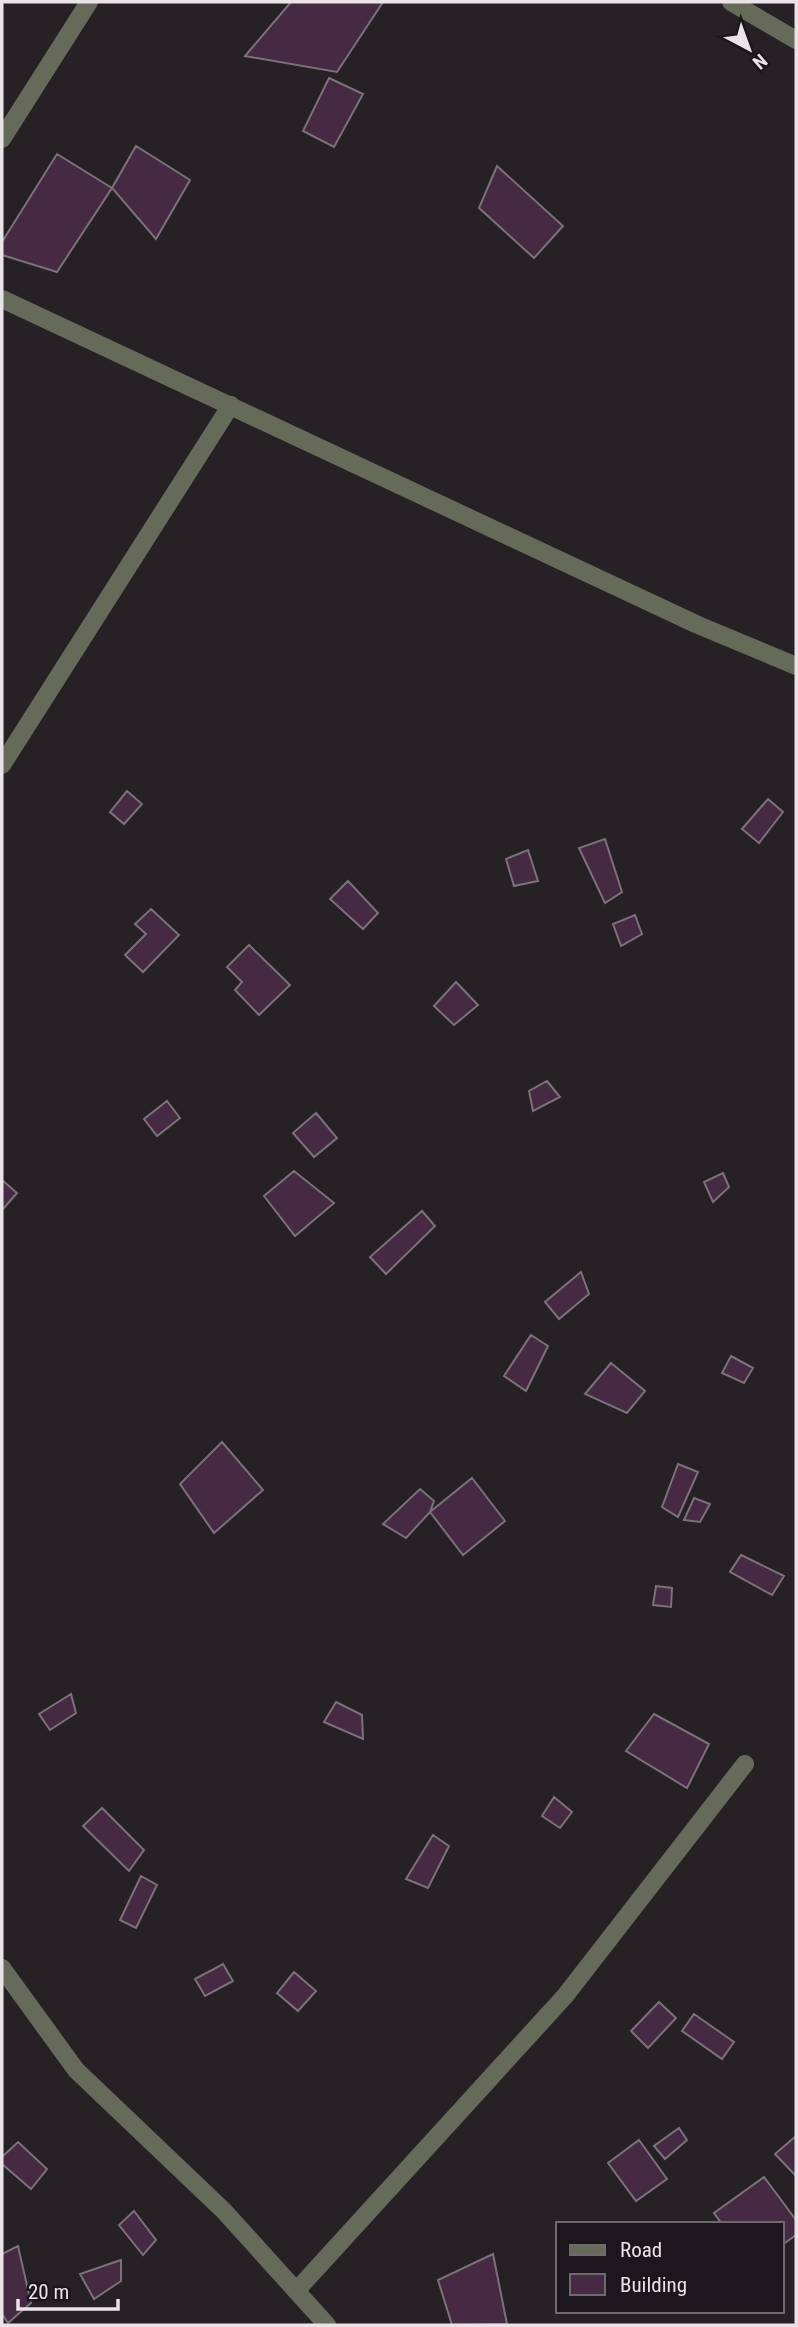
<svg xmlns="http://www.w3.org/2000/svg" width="798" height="2327" font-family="'Roboto Condensed',sans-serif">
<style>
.building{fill:#462943;stroke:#797278;stroke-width:2}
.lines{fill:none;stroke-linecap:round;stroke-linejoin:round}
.minor{stroke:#666a59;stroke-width:18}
</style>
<rect width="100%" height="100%" fill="#262125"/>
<path class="building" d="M291,2H383L337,72L245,56Z
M329,78L363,94L334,147L303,131Z
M136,146L190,180L156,239L112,188Z
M57,154L112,188L57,272L2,255V242Z
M497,166L563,226L534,258L479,208Z
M127,791L142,804L124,824L110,812Z
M768,799L783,812L759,843L742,829Z
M605,839L622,892L605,903L579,848Z
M528,850L538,881L514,886L506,859Z
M348,881L378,913L363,929L330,899Z
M151,909L179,935L143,972L125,955L146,934L135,924Z
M635,915L642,934L621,946L613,924Z
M249,945L290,985L259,1015L235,990L242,982L227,967Z
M456,982L478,1005L454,1025L434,1006Z
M547,1081L560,1097L533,1111L529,1091Z
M167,1101L180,1118L157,1136L144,1119Z
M316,1113L337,1138L314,1157L293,1133Z
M294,1171L334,1203L295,1236L264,1196Z
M723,1173L729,1187L713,1202L704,1182Z
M2,1180L17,1193L3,1209L2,1208Z
M422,1211L435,1226L386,1274L370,1257Z
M581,1272L589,1294L559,1319L545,1302Z
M531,1335L548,1346L526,1391L504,1376Z
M731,1356L753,1368L744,1383L722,1373Z
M611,1363L645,1391L627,1413L585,1394Z
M222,1442L263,1490L214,1533L180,1484Z
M678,1464L698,1472L678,1517L662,1507Z
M472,1478L505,1521L463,1555L430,1512Z
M420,1489L434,1501L430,1512L406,1538L383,1524Z
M694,1498L710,1504L700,1522L684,1520Z
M741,1555L784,1576L772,1595L730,1572Z
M656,1586L672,1588L671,1607L653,1605Z
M71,1694L76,1713L50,1730L39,1714Z
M336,1702L362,1715L363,1739L324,1722Z
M654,1714L709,1744L687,1788L626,1751Z
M554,1797L572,1812L560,1828L542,1816Z
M102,1808L144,1850L129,1871L83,1826Z
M433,1835L449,1846L428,1888L406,1879Z
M141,1876L157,1885L136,1928L120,1920Z
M223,1964L233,1981L205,1996L195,1979Z
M294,1972L316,1991L298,2011L277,1993Z
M659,2002L676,2018L648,2048L631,2031Z
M694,2014L734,2042L722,2059L682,2031Z
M679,2128L687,2140L665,2159L654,2146Z
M796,2136V2173L795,2175L775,2154Z
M639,2140L667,2179L636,2201L608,2163Z
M18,2142L47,2169L31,2189L2,2164V2157Z
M764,2177L796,2220V2235L782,2245V2224H722L714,2213Z
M134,2211L156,2240L143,2255L119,2225Z
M18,2246L31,2303L8,2323L2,2314V2254Z
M493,2254L507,2324L452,2325L438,2280Z
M121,2260V2281L94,2299L80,2274Z"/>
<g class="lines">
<path class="minor" d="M731,2L796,40
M2,139L89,2
M2,299L698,625L796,666
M2,765L231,405
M2,1968L76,2070L224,2211L327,2325
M296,2291L565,1996L745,1764"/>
</g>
<rect width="798" height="2327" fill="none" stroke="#e8e4e7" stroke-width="7"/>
<rect x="556" y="2222" width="228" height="91" fill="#1c171c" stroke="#6e696d" stroke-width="2"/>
<rect x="570" y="2245" width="35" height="10" fill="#666a59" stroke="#6e696d" stroke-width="2"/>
<text x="620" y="2257" font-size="21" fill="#e8e4e7">Road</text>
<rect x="570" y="2274" width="35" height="21" fill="#462943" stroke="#6e696d" stroke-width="2"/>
<text x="620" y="2292" font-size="21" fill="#e8e4e7">Building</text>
<g transform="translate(749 49) rotate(139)" stroke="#1c171c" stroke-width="5" paint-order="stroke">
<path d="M0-5L12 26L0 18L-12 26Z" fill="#e8e4e7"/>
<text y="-10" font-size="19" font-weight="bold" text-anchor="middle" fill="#e8e4e7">N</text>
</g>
<path d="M18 2299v10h100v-10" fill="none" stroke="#e8e4e7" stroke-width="3.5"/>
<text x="28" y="2299" font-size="21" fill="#e8e4e7" stroke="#1c171c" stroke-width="5" paint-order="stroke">20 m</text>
</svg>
